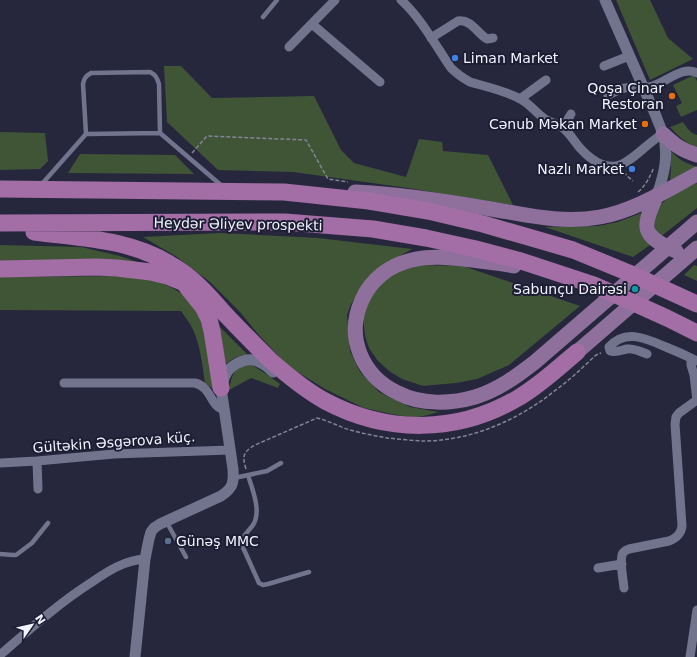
<svg xmlns="http://www.w3.org/2000/svg" width="697" height="657" font-family="'DejaVu Sans',sans-serif">
<style>
.green{fill:#3f5536}
.lines{fill:none;stroke-linecap:round;stroke-linejoin:round}
.path{stroke:#838495;stroke-width:1.5;stroke-dasharray:4 2;stroke-linecap:butt}
.service{stroke:#72748e;stroke-width:4.5}
.minor{stroke:#72748e;stroke-width:9}
.tertiary{stroke:#72748e;stroke-width:11}
.primary{stroke:#8f709c;stroke-width:15}
.motorway{stroke:#a36da6;stroke-width:17}
.shop-dot{fill:#3f7fe0;stroke:#1d1e33;stroke-width:1.5}
.food-dot{fill:#e8710a;stroke:#1d1e33;stroke-width:1.5}
.culture-dot{fill:#0f9aa8;stroke:#1d1e33;stroke-width:1.5}
.service-dot{fill:#5c6f8a;stroke:#1d1e33;stroke-width:1.5}
.labels{text-anchor:middle;stroke-width:4;stroke-linejoin:round;paint-order:stroke}
.poi-label{font-size:14px;fill:#f2f3ff;stroke:#1d1e33;text-anchor:end}
.street-label{font-size:14px;fill:#f2f3ff;stroke:#1d1e33}
</style>
<rect width="100%" height="100%" fill="#26273d"/>
<path class="green" d="M616,0H650L668,38L693,59L650,80Z
M164,66H181L212,98L314,96L341,150L354,163L406,177L419,139L442,142L443,151L488,155L513,205L408,188L293,172L218,170L167,122Z
M694,75L697,81V110L681,117L676,106L682,103L673,85Z
M683,122C687,128 690,133 697,135V148C686,143 678,136 670,127Z
M0,132L45,133L48,161L40,169L0,170Z
M670,150C679,160 685,163 697,167L670,180L671,169Z
M80,154L175,155L194,174L68,173Z
M697,183V208L659,238C656,233 655,229 654,223C651,202 682,190 697,183Z
M644,212C637,225 642,234 650,245L633,257L545,227L598,226L618,222Z
M220,233L318,238L412,249L389,262L368,277L351,304L347,315L350,351L360,372L379,392L410,407L439,412L416,418L392,414L364,408L325,389L288,366L257,333L240,312L210,282L177,257L143,237Z
M0,245L81,247L120,256L143,264L0,262Z
M422,265L463,266L580,306L509,365L477,379L456,383L423,386L402,379L389,371L378,361L369,348L365,336L363,317L368,300L382,281L401,270Z
M694,265L697,266V281L684,275Z
M126,276C132,277 139,277 145,278C158,281 176,288 186,297C208,321 211,361 217,392L205,383C202,363 200,341 190,324C187,320 184,315 181,311L0,310V277Z
M214,321L248,355C238,355 229,359 223,368Z
M252,365L266,374L280,384L278,388L251,378L229,390C232,374 234,366 252,365Z"/>
<g class="lines">
<path class="path" d="M192,153L207,136L306,140L328,179L348,182
M624,172L627,176L633,181
M638,192C646,185 650,177 654,167
M246,469C242,456 243,452 255,445L317,418C330,421 341,428 354,431C365,434 376,436 387,438C399,439 414,441 426,441C474,440 520,419 557,389C571,379 583,367 596,355L601,353"/>
<path class="service" d="M263,17L277,0
M86,134L83,84C84,78 86,76 91,73L150,72C156,75 157,78 159,84L160,133
M41,185L86,134L160,133L222,186
M248,475C252,489 262,511 253,525C249,531 242,536 241,543L259,583L263,585L268,584L309,572
M234,478L267,471L281,463
M166,521L186,557
M0,554L13,555H16L32,543L48,523"/>
<path class="minor" d="M401,0C421,18 436,46 451,68C457,74 463,78 470,82C487,87 507,91 522,100C531,105 537,114 545,119C550,123 557,123 562,127C569,132 574,141 580,148C589,158 601,168 616,166C629,165 649,141 663,134
M312,24L380,82
M431,38L458,21C471,19 477,33 487,39L493,38
M289,47L335,0
M604,66L629,56
M608,95C613,93 619,89 625,88C635,85 644,89 653,86C666,82 684,65 697,73
M520,99L535,88L546,80
M563,127L571,114
M647,354C641,352 634,348 627,349C621,350 617,353 610,351L609,347C626,328 647,339 666,347C676,351 687,356 697,361
M691,358V365L694,375L697,401
M64,383H195C212,387 211,409 224,409
M37,461L38,489
M0,463L37,461L114,454L230,450
M598,568L622,564
M624,588C623,579 620,564 622,555C623,552 626,550 629,549L669,541C677,538 681,534 682,526L675,424L676,417L679,413L697,400
M0,655C30,629 59,603 92,582C108,571 125,560 145,559
M690,657L697,610"/>
<path class="tertiary" d="M605,0L656,116C658,122 661,128 663,134C669,155 664,175 657,195
M135,657L145,559L149,539L151,532L154,528L160,524L221,496C233,488 234,483 233,469L221,388C222,384 223,380 225,376C229,366 243,358 254,360C261,362 268,367 273,372"/>
<path class="primary" d="M663,134C675,145 681,150 697,155
M355,192C401,194 446,201 491,209C527,215 563,224 600,217C634,211 667,190 697,174
M657,195C642,228 640,235 676,251
M514,266C500,263 486,262 472,260C453,258 431,255 412,260C390,265 371,279 362,300C345,337 362,376 398,393C421,405 451,404 475,397C498,390 517,376 535,362L697,222
M577,352L697,248"/>
<path class="motorway" d="M0,189L284,192L369,201L428,211L483,224L573,250L629,273L697,304
M0,223L285,222L373,229L426,238L476,249L521,261L594,285L667,318L697,333
M34,232C81,238 132,239 173,266C194,278 210,297 226,315C240,330 255,345 270,360C287,375 305,390 325,401C387,434 457,434 518,398C539,386 558,368 577,352
M0,269L96,267L117,268L151,272L167,276L189,285
M187,287L203,307L209,319L212,331L221,388"/>
</g>
<g class="shop-dot">
<circle cx="455" cy="58" r="4"/>
<circle cx="632" cy="169" r="4"/>
</g>
<g class="food-dot">
<circle cx="672" cy="96" r="4"/>
<circle cx="645" cy="124" r="4"/>
</g>
<circle class="culture-dot" cx="635" cy="289" r="4"/>
<circle class="service-dot" cx="168" cy="541" r="4"/>
<g class="labels">
<g class="poi-label">
<text x="463" y="63" text-anchor="start">Liman Market</text>
<text x="664" y="93">Qoşa Çinar<tspan x="664" dy="16">Restoran</tspan></text>
<text x="637" y="129">Cənub Məkan Market</text>
<text x="624" y="174">Nazlı Market</text>
<text x="627" y="294">Sabunçu Dairəsi</text>
<text x="176" y="546" text-anchor="start">Günəş MMC</text>
</g>
<g class="street-label">
<text transform="translate(238 224) rotate(1)" y="5">Heydər Əliyev prospekti</text>
<text transform="translate(114 442) rotate(-4)" y="5">Gültəkin Əsgərova küç.</text>
</g>
</g>
<g transform="translate(32 625) rotate(56)" stroke="#1d1e33" stroke-width="3" paint-order="stroke">
<path d="M0-3L7 15L0 10L-7 15Z" fill="#f2f3ff"/>
<text y="-6" font-size="11" font-weight="bold" text-anchor="middle" fill="#f2f3ff">N</text>
</g>
</svg>
